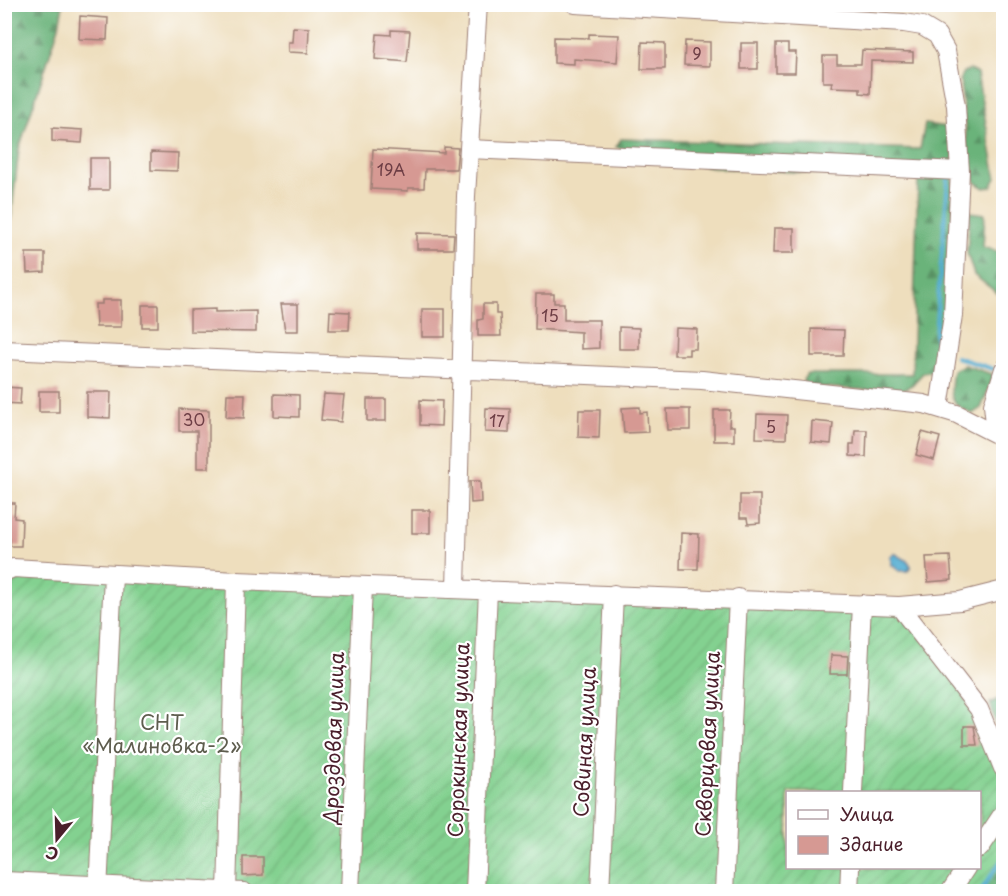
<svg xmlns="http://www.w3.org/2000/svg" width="1008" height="896" font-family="'Playpen Sans',sans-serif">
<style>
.forest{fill:url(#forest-firs);stroke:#5a6952;stroke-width:1.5}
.garden{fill:url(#garden-furrows);stroke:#66785e;stroke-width:1.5;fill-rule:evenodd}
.water{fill:#54add1;stroke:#4f667e;stroke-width:1.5}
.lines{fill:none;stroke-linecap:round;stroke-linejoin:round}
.stream{stroke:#54add1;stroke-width:4}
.building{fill:#d69993}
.minor-casing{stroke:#9c7e74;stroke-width:20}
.minor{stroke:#fff;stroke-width:18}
.labels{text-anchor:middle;stroke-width:4.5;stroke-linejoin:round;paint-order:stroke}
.number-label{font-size:16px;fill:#6d3e45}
.park-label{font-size:20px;fill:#5e5d4e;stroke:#fff}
.street-label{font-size:20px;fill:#4a1f2b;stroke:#fff}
</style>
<defs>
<pattern id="forest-firs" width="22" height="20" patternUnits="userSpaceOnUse" patternTransform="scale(1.5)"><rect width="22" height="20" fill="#6ab37a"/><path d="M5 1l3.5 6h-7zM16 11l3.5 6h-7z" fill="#599164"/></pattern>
<pattern id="garden-furrows" width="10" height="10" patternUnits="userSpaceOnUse" patternTransform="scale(1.5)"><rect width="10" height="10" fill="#83d190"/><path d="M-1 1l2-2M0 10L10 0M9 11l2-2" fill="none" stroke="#73b37c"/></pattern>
</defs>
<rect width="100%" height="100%" fill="#fff"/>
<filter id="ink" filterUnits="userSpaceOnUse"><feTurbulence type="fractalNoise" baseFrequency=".0167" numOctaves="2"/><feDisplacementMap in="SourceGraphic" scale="12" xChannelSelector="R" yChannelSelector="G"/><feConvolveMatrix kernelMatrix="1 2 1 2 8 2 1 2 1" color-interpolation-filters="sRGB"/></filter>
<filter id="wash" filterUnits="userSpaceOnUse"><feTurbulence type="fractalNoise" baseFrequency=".008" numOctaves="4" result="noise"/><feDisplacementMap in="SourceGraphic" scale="24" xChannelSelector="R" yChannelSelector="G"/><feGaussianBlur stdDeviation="1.35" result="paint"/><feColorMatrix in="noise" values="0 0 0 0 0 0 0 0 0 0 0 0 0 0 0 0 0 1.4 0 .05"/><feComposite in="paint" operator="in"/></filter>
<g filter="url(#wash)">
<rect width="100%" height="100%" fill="#eedebd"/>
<path class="forest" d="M5,4L63,5L59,26L19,149L5,273Z
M970,70L977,74L996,178L991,187L984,188L976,183L968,154L960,79L963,72Z
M925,124L954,128L952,268L937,373L924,372L912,385L898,392L807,386L803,380L807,374H912L918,178L716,168L616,147L621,139L920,149Z
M970,212L985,214L983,247L1003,253L1001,296L974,275L967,253Z
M964,365L992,374L993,378L981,408L972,414C947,402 950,395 953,370Z
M1003,697V750L990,703Z
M1003,824V891L962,892L980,868Z"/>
<path class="garden" d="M4,572L899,606L958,685L1003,769V856L980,891L5,892ZM788,792H980V868H788Z"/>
<path class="water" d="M894,553L908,561L911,566L908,571H899L892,565L890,557Z"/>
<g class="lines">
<path class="stream" d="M938,348L935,335L948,180
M956,357L993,369
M980,892L1004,856"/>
</g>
<g id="blocks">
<path class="building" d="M80,16L108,18L107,40L79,39Z
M293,27L309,28L308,53L288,52V42H292Z
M391,30L410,31L407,62L375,59L377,34L391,35Z
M589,34L619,35L617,62L574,59V64L554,63V37L589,38Z
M685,41L710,42V66L684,65Z
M642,42L665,43V69H641Z
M741,43H758V69H741Z
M776,44H788V52H796L795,73H776Z
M862,50L913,52V62L871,61L870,94L860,93V88L831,87L832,82H823V56H837V64H861Z
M52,128L83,130L82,143L52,141Z
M444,147L458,148L456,169H425L424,188H408V191L371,189L373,149L444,153Z
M151,152L178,153L177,171L151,170Z
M90,158H109V190H90Z
M774,228H794V253H773Z
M417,233L454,234L453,249H417Z
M26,253H45V272L27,273Z
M536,294H554V303H564V320H599V348L581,349V332L535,329Z
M102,300H121V327H96L95,304H102Z
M281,304H298V331H285Z
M483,304H496V314H500L501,336H478V320L483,319Z
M142,305H158V327H142Z
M215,309V312L256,311V332L190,331V310Z
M422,309H445V337H422Z
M330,311L350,312L349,330H329Z
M619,327L639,328V349H619Z
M675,328L697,329L696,349H689V355H674Z
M811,329L844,330L843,356H811Z
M4,387L21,388L20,404L4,403Z
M39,391H59V412H39Z
M87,392H111L110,418L87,417Z
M227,394H245L244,418L226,417Z
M274,394L299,395V417L274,416Z
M324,394L344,395L341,422L321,420Z
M367,399H386V421H367Z
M420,400L442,401L441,426L420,425Z
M640,407V413L647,412L648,432L624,433L622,408Z
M486,408L510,409L509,433L485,432Z
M179,409L209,410V468H197V431H179Z
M667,409H690V430H668Z
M579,410H600L599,438L578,437Z
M714,410H730L729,426H734V441H714Z
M757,414L787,415L786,439L756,438Z
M812,421L833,423L831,444L811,442Z
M855,430H867L866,457L850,456V444H854Z
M922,432L940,437L934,460L916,455Z
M470,481H480L481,502L471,503Z
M740,495H760V523L748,524L747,518H740Z
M4,503H15L14,518L22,519L21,546H10V539H4Z
M412,510H430V533H412Z
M681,533L699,534L698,569H680Z
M950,556L952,580L928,582L926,557Z
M831,655L848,656L847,674H830Z
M964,726H974L977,745H964Z
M243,857H263V875L243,876Z"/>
</g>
</g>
<g filter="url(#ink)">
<use href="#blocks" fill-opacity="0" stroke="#9c7e74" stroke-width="1.5"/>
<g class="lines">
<defs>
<path id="minor" d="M575,4L904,23L922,26L937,35L946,51L956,106L960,171L953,315L939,408
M469,149L960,171
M4,350L702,380L924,404L957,414L1004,438
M996,433L993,405L1004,369
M4,572L13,568L236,581L899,606L960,601L1004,590
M456,589L466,196L478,4
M899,606L979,709L1003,768
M853,792L862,604
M980,848L1004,812
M4,881L244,892
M98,892L113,575
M227,892L236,581
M350,892L363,586
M475,892L488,590
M600,892L614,594
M724,892L738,598
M849,892L850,868
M950,892L966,868"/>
</defs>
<use href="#minor" class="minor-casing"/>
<use href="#minor" class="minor"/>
</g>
</g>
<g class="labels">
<g class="number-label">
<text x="697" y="60">9</text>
<text x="391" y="176">19А</text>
<text x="550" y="322">15</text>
<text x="194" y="426">30</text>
<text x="497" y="427">17</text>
<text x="771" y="433">5</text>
</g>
<g class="park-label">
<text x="162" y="730">СНТ<tspan x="162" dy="23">«Малиновка-2»</tspan></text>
</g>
<g class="street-label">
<text transform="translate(334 738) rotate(-88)" y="7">Дроздовая улица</text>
<text transform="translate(459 740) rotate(-88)" y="7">Сорокинская улица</text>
<text transform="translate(585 742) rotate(-87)" y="7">Совиная улица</text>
<text transform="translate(708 744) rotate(-87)" y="7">Скворцовая улица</text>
</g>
</g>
<rect width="1008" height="896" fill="none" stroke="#fff" stroke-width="24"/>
<rect x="786" y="791" width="195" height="78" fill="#ffffff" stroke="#b7a5aa" stroke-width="1.5"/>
<rect x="798" y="810" width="30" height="9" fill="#ffffff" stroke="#b7a5aa" stroke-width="1.5"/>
<text x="840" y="821" font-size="18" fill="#4a1f2b">Улица</text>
<rect x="798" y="836" width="30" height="18" fill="#d69993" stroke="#b7a5aa" stroke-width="1.5"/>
<text x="840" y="851" font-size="18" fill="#4a1f2b">Здание</text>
<g transform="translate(57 839) rotate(199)" stroke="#ffffff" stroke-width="4.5" paint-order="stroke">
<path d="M0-4.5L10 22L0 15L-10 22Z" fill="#4a1f2b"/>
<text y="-9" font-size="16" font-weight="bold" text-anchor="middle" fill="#4a1f2b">С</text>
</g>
</svg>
